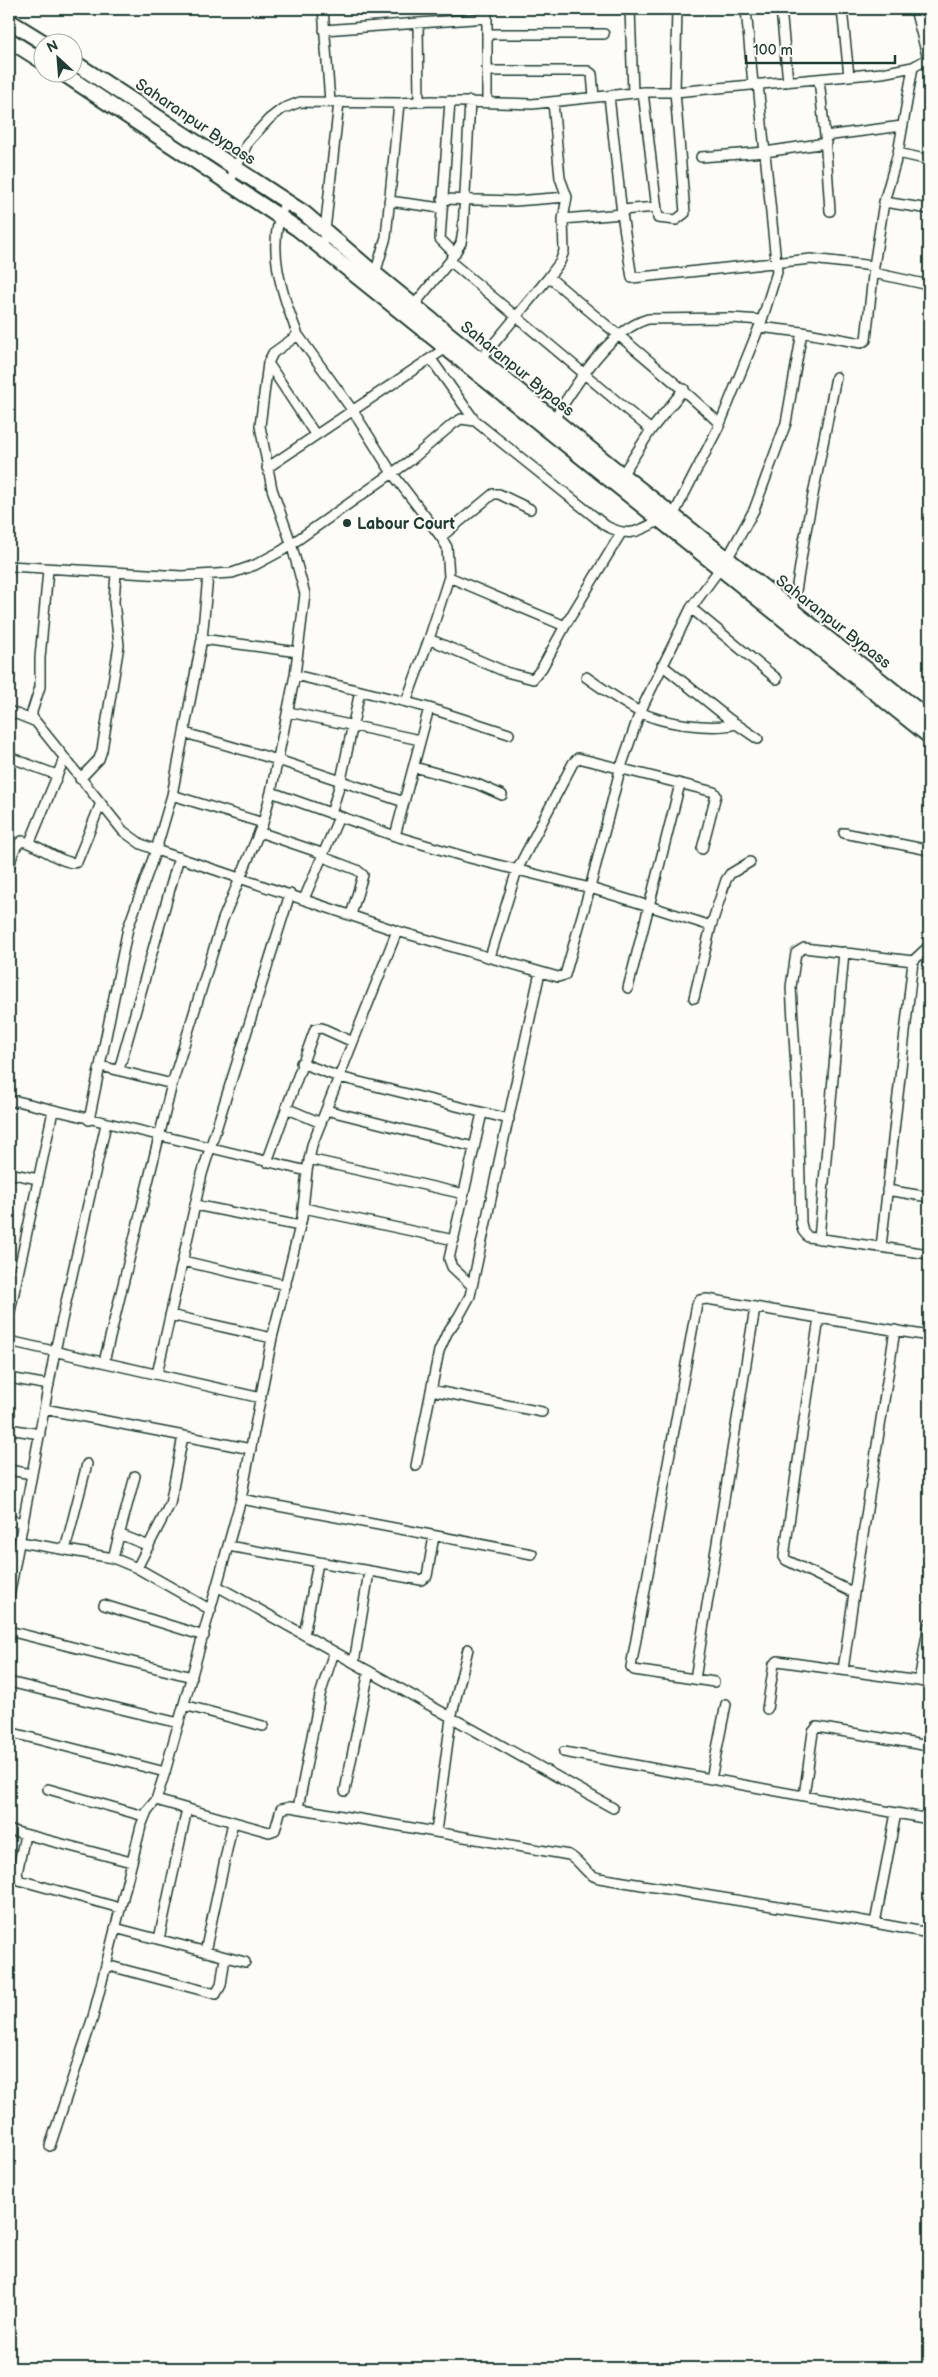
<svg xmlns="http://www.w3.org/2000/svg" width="938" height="2377" font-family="'Balsamiq Sans',sans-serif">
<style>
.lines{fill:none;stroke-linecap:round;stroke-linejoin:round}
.street-casing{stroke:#1f3d34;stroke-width:12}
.secondary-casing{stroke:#1f3d34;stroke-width:18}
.street{stroke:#fdfcf7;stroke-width:9}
.secondary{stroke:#fdfcf7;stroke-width:14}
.poi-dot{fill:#1f3d34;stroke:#fdfcf7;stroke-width:2}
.labels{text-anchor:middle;stroke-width:4;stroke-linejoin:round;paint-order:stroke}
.street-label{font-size:16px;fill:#1f3d34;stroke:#fdfcf7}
.poi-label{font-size:16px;font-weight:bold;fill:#1f3d34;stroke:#fdfcf7;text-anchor:start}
</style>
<rect width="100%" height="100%" fill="#fdfcf7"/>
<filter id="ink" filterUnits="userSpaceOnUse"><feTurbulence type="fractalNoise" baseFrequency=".02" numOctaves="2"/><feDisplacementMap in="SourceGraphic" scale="10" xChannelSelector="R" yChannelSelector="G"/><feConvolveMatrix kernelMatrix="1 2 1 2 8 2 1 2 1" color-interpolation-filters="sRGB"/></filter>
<g filter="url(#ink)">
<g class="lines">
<defs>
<path id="street" d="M323,9L330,102
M630,9L633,93
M746,9L753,84
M781,9L788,82
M842,9L849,76
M915,9L928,59
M418,23L419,102
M324,30L487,18
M487,34H604
M913,67L898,153L929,160
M487,71H588L592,74L594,97
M819,79L825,136L830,211
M643,92L658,218L676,220L685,213L675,92L677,9
M450,101L440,239L455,254
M487,102V9
M825,136L902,126
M701,157L765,152L826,143
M229,183L248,142L269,119L282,109L300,102L399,103L431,101L532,104L643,92H675L882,73L913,67L929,58
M442,199L515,201L567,197
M389,201L441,208
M286,202C264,243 282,295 298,335
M884,202L929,209
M622,210L656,207
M622,214L632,278L811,259L874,266
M563,219L622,214L609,96
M323,249L339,102
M450,261L461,243L463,230L470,101
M874,273L929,285
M375,274L386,237L399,103
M549,277L560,262L564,251L563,219L567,197L560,178L553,102
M414,305L450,261L651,430
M759,327L802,332L861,343L866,340L874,266L884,202L898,153
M431,359L475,421
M481,359L549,277C606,326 666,372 720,424
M268,363L315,434
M554,419C576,385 607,331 648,319L731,318L762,320
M267,468L446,348
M622,475L651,430L684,389
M673,516L720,424L762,320L777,272L758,84
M441,537L493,494H499L530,509
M9,566L182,576L232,573L255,565L283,550L411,460L453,424L461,419L475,421L606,526C630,538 637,532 660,520
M48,570L40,658V687L32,712V717L123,831L141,844L156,850L397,931L558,977L565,975L590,888L466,857L395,836L271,792L295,675
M449,577L429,639L506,672L533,679L542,668L565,626L621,533
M691,608L777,679
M793,610L804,541L836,377
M202,639L298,652
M429,639L406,702L295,675L305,594L291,543L272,489L260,426L268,363L273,353L298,335L353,411L392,473L441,537L447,547L449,577L565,626
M662,665L729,719L758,739
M586,677C603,689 620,701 638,711C662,724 711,730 737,724
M429,708L509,734
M9,711L34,721
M289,712L420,740
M185,733L278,760L404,802L395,836
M9,757L57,775
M414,767L477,784L502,795
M80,779L99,759L102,750L119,645L114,602L116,573
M680,784L649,906L590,888L620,770L640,712L691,608L727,559L754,510L786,423L802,332
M172,795L263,823
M404,802L429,708L406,702
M331,814L341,780L360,691
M259,832L324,854
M844,833L929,850
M30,842L64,759
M323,857L357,870L363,875L351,915
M9,867C12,858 13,846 22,841C36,843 66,867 77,862L101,803
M304,899L339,817
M490,957L517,870L573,763L578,758L714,792L716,795L702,849
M913,961L804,948L796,953L791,987L798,1102L801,1223L803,1231L808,1237L929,1254
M628,988L649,906L711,926L726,880L730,874L750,862
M694,998L711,926
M301,1063L339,1077L509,1119
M101,1066L172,1084
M119,1070L179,857
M9,1102L17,1101L307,1171
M286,1108L321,1123
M326,1110L474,1147
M89,1120L128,928L156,850L172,795L202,639L208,576
M309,1159L464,1194
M267,1162L315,1029L322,1028L353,1042
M9,1173L38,1179
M887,1190L929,1197
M195,1205L300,1226
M304,1208L454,1240
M819,1239L844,952
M881,1247L913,961L929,946
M183,1261L286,1285
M471,1285L452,1267L449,1259L482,1113
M170,1315L272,1338
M9,1316L53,1111
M895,1330L854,1593L786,1560L784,1557L819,1318L929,1336
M9,1341L261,1398
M104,1362L172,1084L223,919L263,823L271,792
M157,1374L202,1174L290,894
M9,1378L49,1385
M431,1390L542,1412
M44,1409L251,1449
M9,1429L40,1434
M416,1466L439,1351L447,1333L459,1316L470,1296L540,972
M9,1470L32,1474
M241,1499L532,1554
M9,1520L23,1523
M119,1534L149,1546
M20,1542L113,1558L137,1568L211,1610
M228,1546L421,1580L427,1576L434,1536
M65,1550L87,1464
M113,1558L135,1476
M137,1568L170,1504L183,1436
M217,1586L613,1808
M9,1597L55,1351L106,1124
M104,1605L204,1636
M929,1623L919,1681L929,1683
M9,1631L192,1677
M304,1635L318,1563
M354,1663L369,1572
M843,1670L854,1593
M695,1679L755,1308
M9,1682L179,1723
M714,1682L634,1670L631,1667L697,1304L700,1300L707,1299L819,1318
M184,1705L263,1726
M767,1709L774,1664L778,1661L919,1681
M9,1732L165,1772L156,1800L269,1832L275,1830L281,1809L290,1807L569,1855C581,1861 585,1875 599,1878L853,1919L929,1933
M564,1752L929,1819
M165,1772L241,1499L272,1338L302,1218L307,1171L312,1145L397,931
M711,1779L726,1704
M48,1789L144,1816
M345,1791L369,1671
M804,1796L813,1732L817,1727L929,1746
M298,1808L320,1695L334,1652
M9,1830L131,1862
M436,1832L451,1718L468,1649
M25,1835L17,1873L19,1880L120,1908
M875,1923L896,1813
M115,1928L245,1962
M159,1939L187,1809
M205,1952L233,1822
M106,1965L216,1994L221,1985L225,1957
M50,2146L93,2017L141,1826L147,1811L156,1800"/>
<path id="secondary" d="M9,21L43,42
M9,40L42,61
M72,61L304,213L375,274L622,475L929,719
M61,72L298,229L929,736"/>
</defs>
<use href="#street" class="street-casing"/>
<use href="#secondary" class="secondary-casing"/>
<use href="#street" class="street"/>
<use href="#secondary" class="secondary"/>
</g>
</g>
<circle class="poi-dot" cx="347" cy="523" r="5"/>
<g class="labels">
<g class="street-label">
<text transform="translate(196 121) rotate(34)" y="6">Saharanpur Bypass</text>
<text transform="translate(518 368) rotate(39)" y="6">Saharanpur Bypass</text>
<text transform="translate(834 621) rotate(38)" y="6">Saharanpur Bypass</text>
</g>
<g class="poi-label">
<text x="357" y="529">Labour Court</text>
</g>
</g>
<rect width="938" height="2377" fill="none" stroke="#fdfcf7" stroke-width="30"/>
<rect x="15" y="15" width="908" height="2347" fill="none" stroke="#1f3d34" stroke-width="2" filter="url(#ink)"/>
<g transform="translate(58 58) rotate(334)"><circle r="24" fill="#fdfcf7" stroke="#a4b0a9"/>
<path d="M0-4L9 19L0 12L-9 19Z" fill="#1f3d34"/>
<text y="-8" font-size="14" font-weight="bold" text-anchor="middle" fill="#1f3d34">N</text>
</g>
<path d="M746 55v8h149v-8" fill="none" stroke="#1f3d34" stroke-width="2.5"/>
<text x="753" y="55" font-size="15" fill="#1f3d34" stroke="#fdfcf7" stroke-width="4" paint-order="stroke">100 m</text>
</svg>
